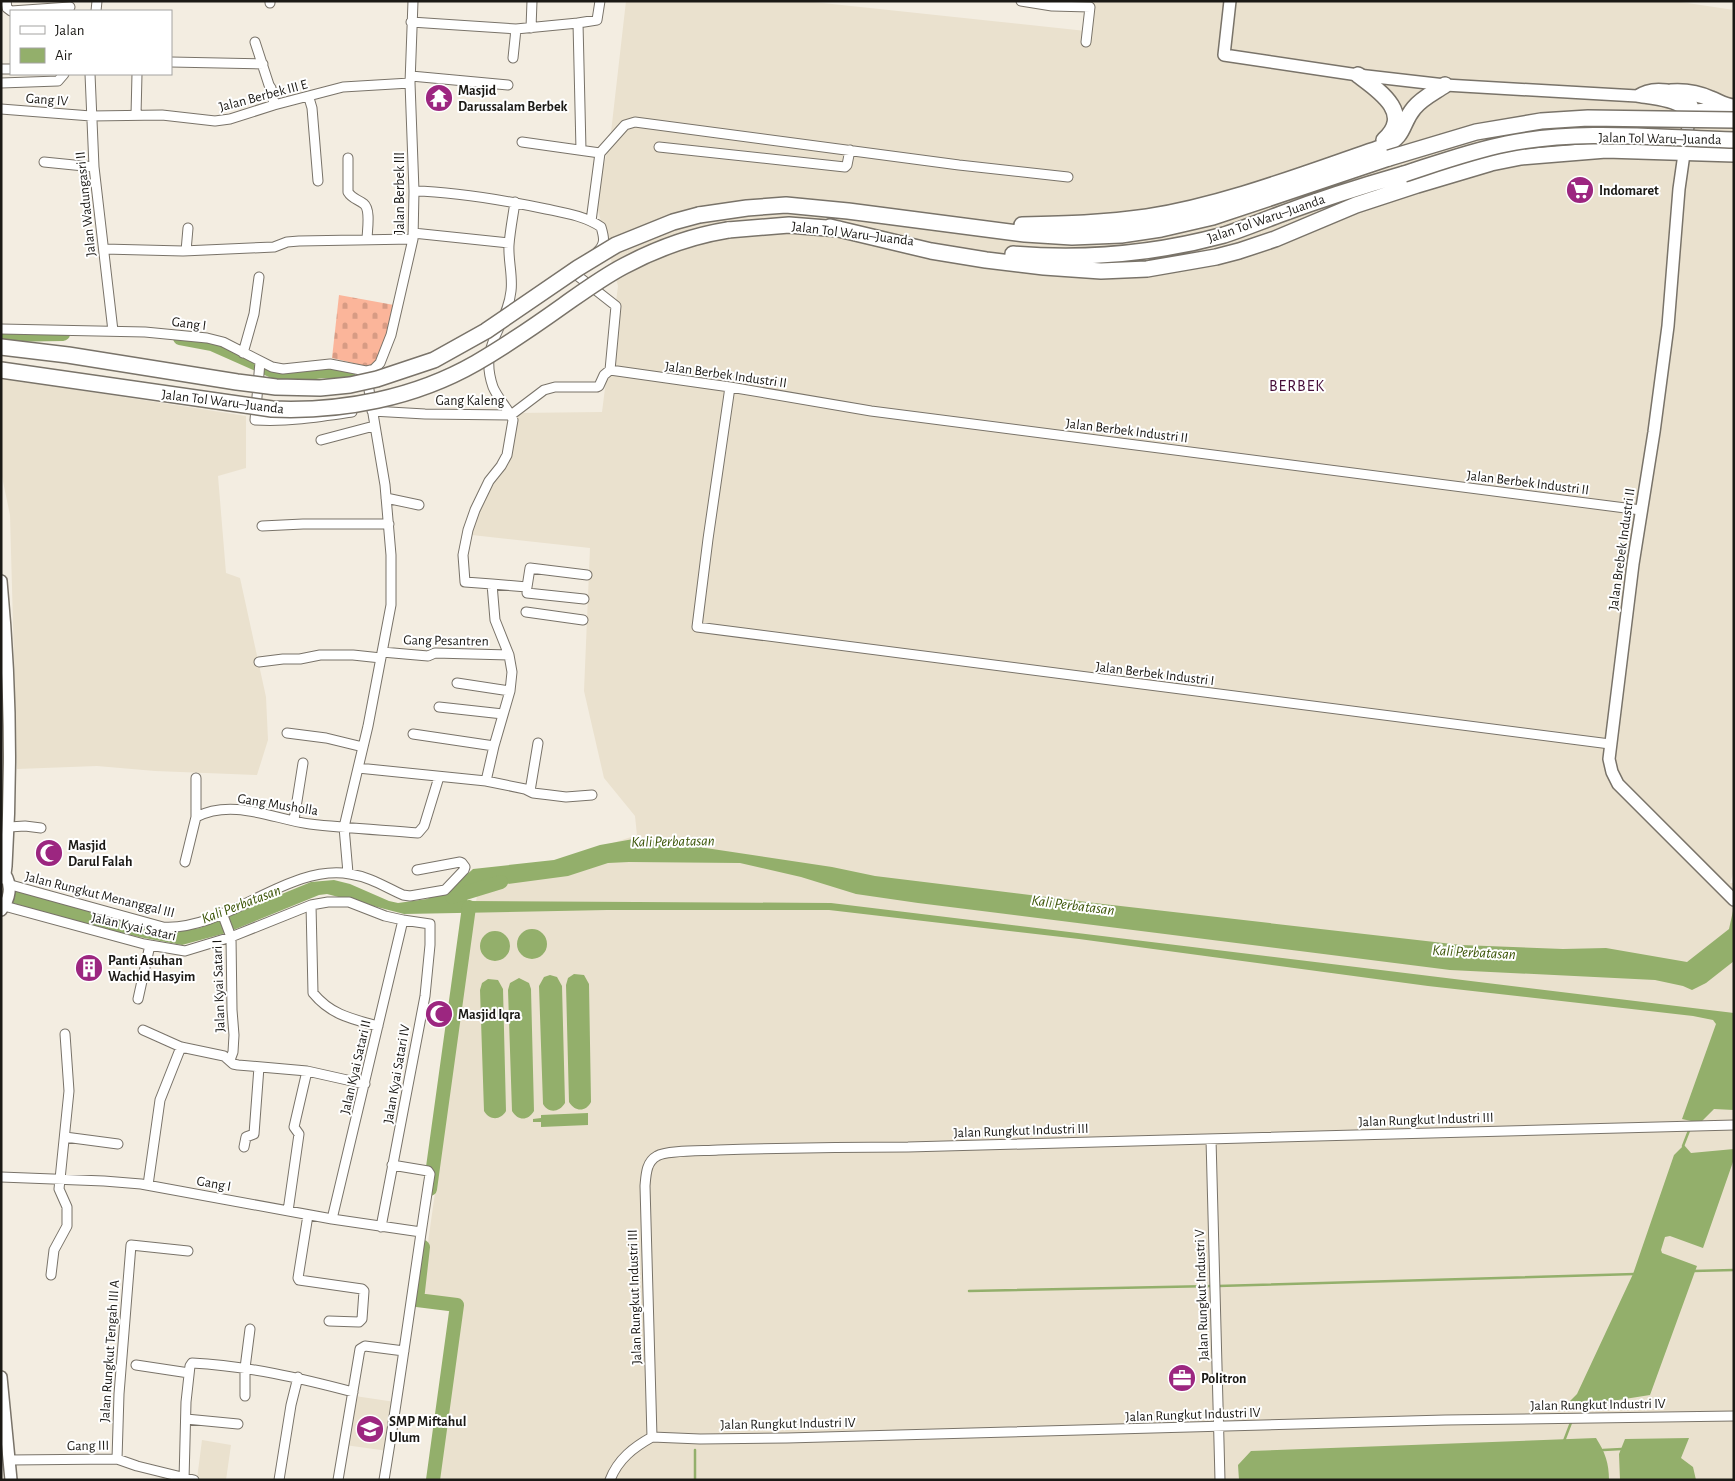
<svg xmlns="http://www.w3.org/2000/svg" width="1735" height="1481" font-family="'Alegreya Sans',sans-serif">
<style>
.built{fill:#eae1ce}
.cemetery{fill:url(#cemetery-stones)}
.water{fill:#93af6b}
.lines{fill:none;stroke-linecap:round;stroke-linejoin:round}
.stream{stroke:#93af6b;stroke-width:2.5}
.river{stroke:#93af6b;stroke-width:14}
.street-casing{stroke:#797369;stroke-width:11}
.secondary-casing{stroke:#797369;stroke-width:14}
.highway-casing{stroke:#797369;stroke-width:18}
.street{stroke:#fff;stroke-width:9}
.secondary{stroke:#fff;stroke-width:11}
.highway{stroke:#fff;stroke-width:15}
.highway-bridge-casing{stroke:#797369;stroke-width:18;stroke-linecap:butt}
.highway-bridge{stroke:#fff;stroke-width:15}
.labels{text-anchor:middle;stroke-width:4;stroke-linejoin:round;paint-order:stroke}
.poi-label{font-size:14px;font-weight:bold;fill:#1b1915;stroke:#fff;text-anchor:start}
.street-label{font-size:14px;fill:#1b1915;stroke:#fff}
.water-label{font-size:15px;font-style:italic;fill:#3b5406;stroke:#fff}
.quarter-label{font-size:16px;letter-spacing:1px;fill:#470e39;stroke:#fff}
</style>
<defs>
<pattern id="cemetery-stones" width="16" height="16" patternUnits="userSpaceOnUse" patternTransform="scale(1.25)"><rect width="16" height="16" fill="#fbb59a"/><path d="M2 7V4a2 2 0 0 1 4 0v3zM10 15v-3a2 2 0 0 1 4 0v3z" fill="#d79b84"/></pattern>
</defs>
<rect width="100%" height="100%" fill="#f3ede1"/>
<path class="built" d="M626,1H804L1086,31L1088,1H1674L1734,10V871L1730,883H1734V1480H435L463,1302L420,1299L478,888L637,835L635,816L604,778L584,691L590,548L472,535L480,501L506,465L516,413L602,412L618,286L595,199L610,141Z
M1,378L246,416V468L218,476L226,573L240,578L266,697L268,740L257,775L155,771L97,766L17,769L10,515L1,472Z
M355,1396L395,1402L388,1451L345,1445Z
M202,1440L231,1445L226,1480L197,1479Z"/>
<path class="cemetery" d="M339,295L394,305L386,348L374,365L366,366L332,358Z"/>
<path class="water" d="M639,838L832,867L875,876L1103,904L1461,945L1563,949L1606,948L1687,962L1729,929L1733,911L1734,961L1706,983L1692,990L1683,986L1655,980L1450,970L918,903L856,894L801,877L740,863L629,862L608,863L568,876L469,889L467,901L831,903L1734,1013V1110L1714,1109L1700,1123L1682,1119L1716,1024L1713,1020L1693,1016L1428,986L1079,939L829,910H607L404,914L327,894L319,895L226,933L182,945L139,937L72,921L13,903L15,891L162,931L173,932L200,928L311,882L334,880L350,884L389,901L398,903L427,899L455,885L473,869L554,860L600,845Z
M517 944a15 15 0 1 1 30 0a15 15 0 1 1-30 0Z
M480 946a15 15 0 1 1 30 0a15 15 0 1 1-30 0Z
M574,974L584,975L589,984L591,1102C586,1112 575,1112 569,1102L566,985L568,978Z
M550,975L557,977L562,986L565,1103C559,1113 548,1113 543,1104L539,986L544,977Z
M519,978L529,983L531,989L534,1111C528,1121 518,1121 512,1111L508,990L510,983Z
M488,979L498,980L503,989L506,1111C501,1120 490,1121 484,1111L480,990L482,983Z
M588,1113V1125L541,1127V1122H533V1119L541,1118V1115Z
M1684,1145L1691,1153L1734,1149V1159L1703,1248L1670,1236L1665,1237L1661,1250L1662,1253L1697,1266L1650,1395L1593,1404L1573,1410L1565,1406L1577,1394L1633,1274L1674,1155Z
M1596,1438C1605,1452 1609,1463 1609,1480H1239L1238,1465L1251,1451Z
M1689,1438L1681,1458L1693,1467L1696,1480H1620L1619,1454L1625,1439Z"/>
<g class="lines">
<path class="stream" d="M1683,1146L1690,1128
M1693,1271L1734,1270
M1218,1286L1635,1274
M969,1291L1213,1286
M1564,1441L1572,1420
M695,1450V1480
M1603,1450L1622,1449"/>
<path class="river" d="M1,335L63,334
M180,338L212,344L284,376L323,371L348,374
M452,897L501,882
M430,1189L469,907
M423,1247L417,1300L457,1305L433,1480"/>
<defs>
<path id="street" d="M6,1L7,8L11,11L70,7
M1021,1L1052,6L1053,1
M270,3V1
M1052,6L1090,7L1086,42
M96,11L97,1
M411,22L516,29L578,23
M531,28L532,1
M255,42L269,85L271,88L274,105
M513,58L516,29
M171,62L263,64
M1,69H11
M90,74L94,167L113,331
M411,76L508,85
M1,83L58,81L64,74
M309,98L312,108L318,181
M1,109L91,116L162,115L215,121L230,119L274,105L343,87L410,83
M136,115L137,74
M522,142L600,153
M659,147L845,167L847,165L850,150
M581,150L578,23L597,20L600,1
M600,153L625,125L635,122L959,165L1068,177
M348,158V192C352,199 358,199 364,204C371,210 367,231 367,240
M44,162L94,167
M414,191C458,192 503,200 546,209C565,213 585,216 601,227C604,237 606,244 597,252
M591,221L600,153
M413,233L509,243
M104,249L183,251L274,247L287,242L299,241L413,239
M186,251L188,228
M572,268L574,273L616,306L610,370
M1,329L145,332L207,338L223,342L272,367L283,369L330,364L366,371L374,369L380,363L391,335L413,239L414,191L410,83L413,1
M243,353L254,314L259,277
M260,362L255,420C288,422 319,417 352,412
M610,370L730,387L871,411L1641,510
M730,387L708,539L697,627L1610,744
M372,411L425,414L511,415L544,390L555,387H597L599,386L604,375L610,370
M321,440L374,426
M386,498L419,505
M262,526L303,524H389
M492,584L527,587L530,568L587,575
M527,593L584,599
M526,612L583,620
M382,652L428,656L435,653L509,655
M259,662L283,659H300L320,655H353L381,658
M457,683L510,691
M439,707L503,714
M287,733L326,738L363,747
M413,734L494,746
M358,768L486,781L525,789L533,793L550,795L566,797L592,795
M486,781L494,746L510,691L512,672L509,655L495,620L492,584L465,582L463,555L468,530L475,510L489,481L501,466L507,455L513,420C508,408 498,399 493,387C478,344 507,328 511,291C513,276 508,260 509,245C510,231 513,216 515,202
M530,791L538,743
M196,817V778
M294,820L303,763
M9,827L25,826L41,828
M185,862L196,817C233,798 273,819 310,824C345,828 382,830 418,833L424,826L439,777
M348,873L344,827L368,726L391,605V555L385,485L367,378
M11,885L163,927C227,931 288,863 350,874C370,877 385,887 403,895L410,896L445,890L464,870L465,867L462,863L460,862L417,870
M1,905L144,944L185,951L231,937L311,905L328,902H349L385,916L403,920L430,924V945L425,996L381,1227
M311,905L313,993C331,1015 352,1019 378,1026
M222,913L231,937L232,1010L234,1035L233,1052L230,1060
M138,999L150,945
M143,1030L181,1047L224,1056L233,1064L238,1065L307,1071L365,1084
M65,1137L118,1144
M1211,1139L1220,1480
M244,1147L246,1137L254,1134L259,1067
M1,1177L104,1181L141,1184L332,1219L421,1232
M148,1185L160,1100L181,1047
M288,1211L299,1134L294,1127L307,1071
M308,1215L298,1278L299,1280L362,1289L364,1291L362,1319L359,1322L329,1321
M332,1219L403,920
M51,1275L54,1250L67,1226V1207L59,1189L69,1091L65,1034
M136,1365L189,1373
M245,1396V1368L250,1329
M186,1419L238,1424
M652,1437L700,1439L787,1438L1445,1420L1734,1416
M117,1459L119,1394L131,1245L188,1251
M9,1460L117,1459L137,1466L194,1480
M184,1480L186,1402L190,1366L192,1363C248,1366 300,1378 353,1392
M279,1480L291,1405L298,1377
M338,1480L360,1349L365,1346L404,1351
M384,1480C401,1378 414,1276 430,1174L428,1171L392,1165
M610,1480C618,1459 634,1447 652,1437L645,1186C646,1175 646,1162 657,1156C667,1150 704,1151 718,1150C781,1148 845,1147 908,1147L1734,1125"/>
<path id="secondary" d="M1230,1L1224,55L1358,75L1445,85L1637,96C1648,98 1674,100 1682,108C1685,111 1685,116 1688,119
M1637,96C1652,85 1682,88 1692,105L1689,119L1679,189L1668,326L1654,432L1633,564L1609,759L1612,772L1618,784L1734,900
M1,581C10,675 12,772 6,866L5,874L1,878
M1,910C10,899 12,886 5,874
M1,1377L11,1480"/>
<path id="highway" d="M1358,75C1378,90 1414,113 1384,140
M1671,92C1685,91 1698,93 1711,99C1719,102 1724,106 1734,107
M1684,113L1707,111L1724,106
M699,215L747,208L786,205L848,211L1025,234L1072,237L1121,235L1161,229L1213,217L1389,158
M1022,225C1064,224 1105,223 1147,217C1228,204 1306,173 1383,147C1407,134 1400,125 1414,108C1422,98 1435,92 1445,85
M830,227L931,251L986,260L1044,267L1101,271L1147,269L1216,257L1239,251L1275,239L1356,205L1417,185L1491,163L1521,157L1606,150L1734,154
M728,230L789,225L839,229
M1013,254C1084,260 1154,254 1224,235C1243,229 1262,221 1281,214C1321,199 1362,186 1404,174"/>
</defs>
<use href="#street" class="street-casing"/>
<use href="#secondary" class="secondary-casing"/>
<use href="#highway" class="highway-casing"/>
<use href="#street" class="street"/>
<use href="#secondary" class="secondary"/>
<use href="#highway" class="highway"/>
<defs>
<path id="highway-bridge" d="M1389,158L1476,132L1541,121L1588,118L1734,120
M1404,174C1438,163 1471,151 1506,144C1578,129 1660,138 1734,140
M1,347L68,355L237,382L276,387L320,388L350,385L377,379L434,360L486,331L578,268L616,245L673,222L699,215
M1,370L272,409C342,412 415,398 476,363C507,345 536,325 564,305C584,291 603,277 624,266C658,248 691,236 728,230"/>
</defs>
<use href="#highway-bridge" class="highway-bridge-casing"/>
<use href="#highway-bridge" class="highway-bridge"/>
</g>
<defs>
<symbol id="temple-disc" viewBox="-11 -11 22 22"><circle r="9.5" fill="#9c2680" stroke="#fff"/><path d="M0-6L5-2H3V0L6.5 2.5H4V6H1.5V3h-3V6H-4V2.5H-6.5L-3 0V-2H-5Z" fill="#fff"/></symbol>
<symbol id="supermarket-disc" viewBox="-11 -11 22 22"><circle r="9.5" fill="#9c2680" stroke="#fff"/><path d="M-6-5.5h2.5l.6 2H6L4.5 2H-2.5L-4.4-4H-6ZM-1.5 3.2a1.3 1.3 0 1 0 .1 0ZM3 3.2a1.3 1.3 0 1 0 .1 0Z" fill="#fff"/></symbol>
<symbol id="mosque-disc" viewBox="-11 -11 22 22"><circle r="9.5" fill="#9c2680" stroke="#fff"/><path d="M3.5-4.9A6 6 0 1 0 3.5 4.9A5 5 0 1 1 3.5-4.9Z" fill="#fff"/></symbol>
<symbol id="building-disc" viewBox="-11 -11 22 22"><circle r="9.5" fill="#9c2680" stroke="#fff"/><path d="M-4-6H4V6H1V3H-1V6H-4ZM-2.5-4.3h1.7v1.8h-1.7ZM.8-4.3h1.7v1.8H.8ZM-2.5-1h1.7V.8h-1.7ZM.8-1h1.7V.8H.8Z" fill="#fff"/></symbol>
<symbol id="office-disc" viewBox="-11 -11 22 22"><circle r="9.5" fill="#9c2680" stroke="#fff"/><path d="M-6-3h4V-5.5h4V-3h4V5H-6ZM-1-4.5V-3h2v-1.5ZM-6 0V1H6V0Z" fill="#fff"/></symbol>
<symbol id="school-disc" viewBox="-11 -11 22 22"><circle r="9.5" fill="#9c2680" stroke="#fff"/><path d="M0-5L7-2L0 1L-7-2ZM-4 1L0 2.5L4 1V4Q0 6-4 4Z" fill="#fff"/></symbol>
</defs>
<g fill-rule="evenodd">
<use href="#temple-disc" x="423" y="82" width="32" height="32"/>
<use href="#supermarket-disc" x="1564" y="174" width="32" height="32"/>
<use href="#mosque-disc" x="33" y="837" width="32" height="32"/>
<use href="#building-disc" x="73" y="952" width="32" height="32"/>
<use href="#mosque-disc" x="423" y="998" width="32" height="32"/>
<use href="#office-disc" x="1166" y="1362" width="32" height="32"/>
<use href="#school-disc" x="354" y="1413" width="32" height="32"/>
</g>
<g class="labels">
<g class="poi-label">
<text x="458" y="95">Masjid<tspan x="458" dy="16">Darussalam Berbek</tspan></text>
<text x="1599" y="195">Indomaret</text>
<text x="68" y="850">Masjid<tspan x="68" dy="16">Darul Falah</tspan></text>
<text x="108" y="965">Panti Asuhan<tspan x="108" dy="16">Wachid Hasyim</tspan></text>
<text x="458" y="1019">Masjid Iqra</text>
<text x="1201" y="1383">Politron</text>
<text x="389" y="1426">SMP Miftahul<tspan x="389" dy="16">Ulum</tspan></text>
</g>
<g class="street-label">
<text transform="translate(263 95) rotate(-15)" y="5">Jalan Berbek III E</text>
<text transform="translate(47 99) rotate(4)" y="5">Gang IV</text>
<text transform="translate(1660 138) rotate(1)" y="5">Jalan Tol Waru–Juanda</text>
<text transform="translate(399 193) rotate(-90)" y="5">Jalan Berbek III</text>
<text transform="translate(85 204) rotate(-96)" y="5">Jalan Wadungasri II</text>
<text transform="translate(1266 218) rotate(-19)" y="5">Jalan Tol Waru–Juanda</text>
<text transform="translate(853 233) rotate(7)" y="5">Jalan Tol Waru–Juanda</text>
<text transform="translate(189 323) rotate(7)" y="5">Gang I</text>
<text transform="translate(726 374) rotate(8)" y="5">Jalan Berbek Industri II</text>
<text x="470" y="405">Gang Kaleng</text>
<text transform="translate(223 401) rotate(7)" y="5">Jalan Tol Waru–Juanda</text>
<text transform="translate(1127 430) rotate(7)" y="5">Jalan Berbek Industri II</text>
<text transform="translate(1528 482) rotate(7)" y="5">Jalan Berbek Industri II</text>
<text transform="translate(1621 549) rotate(-82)" y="5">Jalan Brebek Industri II</text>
<text transform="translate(446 640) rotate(1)" y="5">Gang Pesantren</text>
<text transform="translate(1155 673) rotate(7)" y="5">Jalan Berbek Industri I</text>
<text transform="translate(278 804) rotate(9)" y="5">Gang Musholla</text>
<text transform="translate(100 894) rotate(14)" y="5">Jalan Rungkut Menanggal III</text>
<text transform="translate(134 926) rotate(13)" y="5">Jalan Kyai Satari</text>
<text transform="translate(218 986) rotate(-92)" y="5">Jalan Kyai Satari I</text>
<text transform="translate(355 1067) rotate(-77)" y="5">Jalan Kyai Satari II</text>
<text transform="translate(396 1074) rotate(-80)" y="5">Jalan Kyai Satari IV</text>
<text transform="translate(1426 1119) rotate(-2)" y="5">Jalan Rungkut Industri III</text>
<text transform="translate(1021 1130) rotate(-2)" y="5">Jalan Rungkut Industri III</text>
<text transform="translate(214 1183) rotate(10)" y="5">Gang I</text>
<text transform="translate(1201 1295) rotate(-92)" y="5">Jalan Rungkut Industri V</text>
<text transform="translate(634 1297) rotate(-92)" y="5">Jalan Rungkut Industri III</text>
<text transform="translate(109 1351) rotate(-86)" y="5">Jalan Rungkut Tengah III A</text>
<text transform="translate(1598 1404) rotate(-1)" y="5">Jalan Rungkut Industri IV</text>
<text transform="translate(1193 1414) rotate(-2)" y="5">Jalan Rungkut Industri IV</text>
<text transform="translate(788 1423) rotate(-1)" y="5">Jalan Rungkut Industri IV</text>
<text transform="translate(88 1445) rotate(-1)" y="5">Gang III</text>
</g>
<g class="water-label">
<text transform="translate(673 841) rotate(-1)" y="5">Kali Perbatasan</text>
<text transform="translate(241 904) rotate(-21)" y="5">Kali Perbatasan</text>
<text transform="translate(1073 905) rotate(7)" y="5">Kali Perbatasan</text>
<text transform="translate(1474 952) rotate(3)" y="5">Kali Perbatasan</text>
</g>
<g class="quarter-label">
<text x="1297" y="391">BERBEK</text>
</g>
</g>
<rect width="1735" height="1481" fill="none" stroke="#1b1915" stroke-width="5"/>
<rect x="10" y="10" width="162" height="65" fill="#ffffff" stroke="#a4a3a1"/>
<rect x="20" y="26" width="25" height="8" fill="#ffffff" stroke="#a4a3a1"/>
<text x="55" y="35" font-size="15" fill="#1b1915">Jalan</text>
<rect x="20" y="48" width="25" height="15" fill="#93af6b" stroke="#a4a3a1"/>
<text x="55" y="60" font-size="15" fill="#1b1915">Air</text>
</svg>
